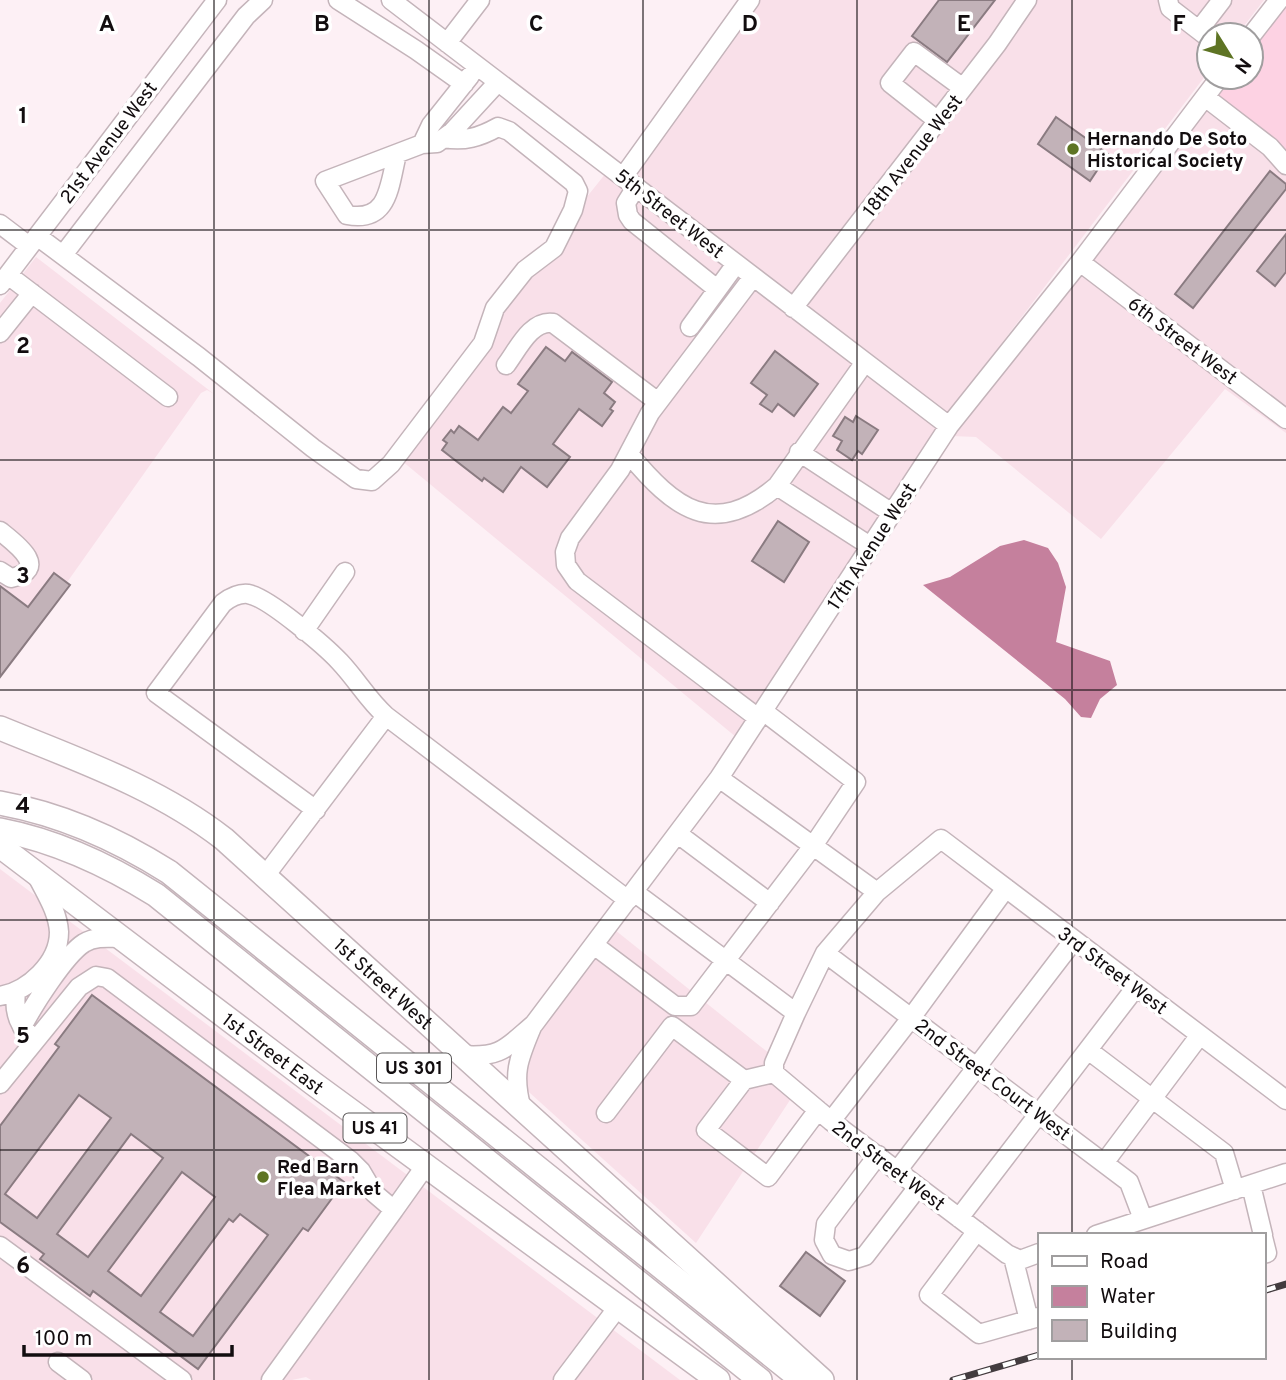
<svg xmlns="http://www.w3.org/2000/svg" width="1286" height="1380" font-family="Overpass,sans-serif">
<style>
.built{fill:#f9e0e9}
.green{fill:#fdd2e3}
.water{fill:#c5809d}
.building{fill:#c2b2b8;stroke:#8a7b81;stroke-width:2;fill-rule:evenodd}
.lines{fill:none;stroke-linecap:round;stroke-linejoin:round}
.minor-casing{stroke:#c4b4ba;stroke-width:21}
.major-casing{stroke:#c4b4ba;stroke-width:26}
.minor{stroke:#fff;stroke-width:18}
.major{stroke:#fff;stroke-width:23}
.rail-casing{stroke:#433c3f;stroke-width:7}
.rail{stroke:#fff;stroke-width:4.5;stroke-dasharray:13;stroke-linecap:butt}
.grid{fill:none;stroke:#120d0f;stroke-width:2;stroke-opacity:0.55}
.poi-dot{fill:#5e7424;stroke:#fff;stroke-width:2.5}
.labels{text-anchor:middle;stroke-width:7;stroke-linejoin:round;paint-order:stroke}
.shield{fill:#fff;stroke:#595657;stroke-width:2}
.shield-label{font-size:18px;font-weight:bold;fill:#120d0f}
.poi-label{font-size:19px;font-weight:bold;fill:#120d0f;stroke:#fff;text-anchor:start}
.street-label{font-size:19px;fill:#120d0f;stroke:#fff}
.grid-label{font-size:23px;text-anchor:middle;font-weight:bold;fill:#120d0f;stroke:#fff;stroke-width:7;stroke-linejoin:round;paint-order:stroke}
</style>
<rect width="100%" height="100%" fill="#fdf0f5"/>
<path class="built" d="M760,0H1017L991,39L791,297L633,176Z
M1037,0H1264L1237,35H1209V71L947,415L804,307L1004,49Z
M1208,106L1286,155V410L1091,261Z
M606,173L939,427L736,737L396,456L494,313Z
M36,257L214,394L207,390L201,393L0,677V303Z
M1082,272L1286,429V433L1225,389L1101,539L976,437L952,436Z
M0,869L680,1380H311L306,1377L292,1380H0Z
M615,930L770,1054L771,1080L792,1097L696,1243L520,1084L521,1073L540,1029Z"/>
<path class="green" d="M1286,3V155L1208,106L1230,77H1251V50Z"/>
<path class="water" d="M1024,540L1048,548L1058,563L1066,587L1056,642L1110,661L1117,685L1100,699L1091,718L1081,717L1065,699L923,585L950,577L1000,546Z"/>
<path class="building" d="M939,0H995L947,62L912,36Z
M1056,117L1108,154L1090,181L1038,144Z
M1270,171L1286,184V189L1193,308L1175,294Z
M1286,234V272L1275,286L1257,271Z
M546,347L565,361L572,352L612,382L604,393L615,402L610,409L613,411L602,426L579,409L553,444L570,457L547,487L521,467L503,492L484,478L482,481L442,450L447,443L443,440L451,430L454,433L459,426L478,440L503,407L511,413L528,391L518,384Z
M775,351L818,384L794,416L778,404L772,412L760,404L767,395L751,383Z
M856,416L878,430L862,454L858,451L852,460L837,450L842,441L833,436L845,417L853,422Z
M778,521L809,542L784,582L752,561Z
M54,573L70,585L0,677V586L28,607Z
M92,995L344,1182L308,1231L303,1228L198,1369L93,1291L90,1296L40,1259L44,1254L0,1222V1126L59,1047L55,1044ZM79,1095L111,1118L37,1218L5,1194ZM131,1134L163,1158L88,1257L57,1234ZM182,1172L215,1197L141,1296L108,1271ZM240,1214L268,1235L193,1336L160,1312L229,1219L233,1222Z
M806,1252L845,1281L820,1316L780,1286Z"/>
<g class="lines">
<defs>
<path id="minor" d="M338,0L416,50L464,84
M391,0L949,426
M1168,0L1170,8L1209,38
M1199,30L1222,0
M1251,36L1279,0
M447,43L480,0
M1205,97L1270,147L1286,165
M938,121L890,83L914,52L963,88
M422,144L431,125L470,76
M397,154C389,186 389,223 347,215L325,181L422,144L437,143L452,132L498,82
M623,177L750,0
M636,187L626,203L628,215L632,221L717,289
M0,224L29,246
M37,236L199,357L313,448L356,479L372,481L391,464L483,343L495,308L525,270L554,248L573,210L578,191L574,183L509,131L498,127C480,137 464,142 444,138
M63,255L246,16L263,0
M1080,262L1286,419
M8,275L168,397
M753,277L650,413L620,470L570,538L565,552L566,565L577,581L758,718
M0,285L217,0
M793,308L997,44L1027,0
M690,327L736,264
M0,333L32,293
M506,365C518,349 531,320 553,323L658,402
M799,452L892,513
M629,454C674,508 713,540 777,486L865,362
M777,486L870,546
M0,531C15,543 51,569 11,578L0,571
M304,631L345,572
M719,778L877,892
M316,810L156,693L223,603C231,597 239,593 248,594C268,597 326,647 340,662C357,680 368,700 386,716L628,900
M678,834L770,903
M265,876L386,716
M634,892L796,1013
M594,945L675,1006H691L813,846L856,782L763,711
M825,953L1129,1182L1143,1219
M16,992C14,1008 16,1022 28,1033
M0,996C28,991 59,963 59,932C58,912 46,894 37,876
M22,1027C33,1006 65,955 84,943C96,936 109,938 122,938
M1088,1050L1224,1153L1235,1190
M462,1055C501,1058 506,1048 534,1024L719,778L949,426L1080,262L1220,77
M774,1073V1063L796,1013L825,953L877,892L941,839L1286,1100
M774,1073L831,1121L1007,1254L1020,1260L1039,1253
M744,1080L706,1130L768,1177L818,1110
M0,1084L79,987L96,976L107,978L351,1161L361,1171L374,1193L394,1210L426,1165
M522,1110C512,1074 518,1060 532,1027
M606,1113L672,1026L744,1080L774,1073
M831,1121L911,1018L1006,888
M878,1155L826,1224L824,1240L832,1255L849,1261L865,1256L918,1187
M1104,1163L1200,1035
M897,1171L1074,940
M1251,1185L1263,1235
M959,1218L1136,987
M977,1231L929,1295L979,1334L1039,1317
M1096,1235L1286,1173
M1263,1237L1267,1253L1263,1254
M0,1246L182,1380
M1013,1257L1029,1320
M58,1362L82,1380
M271,1380L394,1210
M563,1380L618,1307"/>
<g id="major">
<path id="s1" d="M0,728C78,760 157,787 224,839L822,1380"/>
<path d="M0,803C61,814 117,839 169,872L802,1380"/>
<path d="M0,830C57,841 108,865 156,895L760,1380"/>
<path id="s2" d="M0,846L314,1084L718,1380"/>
</g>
</defs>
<use href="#minor" class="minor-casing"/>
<use href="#major" class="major-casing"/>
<use href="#minor" class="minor"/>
<use href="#major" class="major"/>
<defs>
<path id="rail" d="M1263,1291L1286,1284
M953,1380L1039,1355"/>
</defs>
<use href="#rail" class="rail-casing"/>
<use href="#rail" class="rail"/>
</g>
<path class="grid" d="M214,0V1380M429,0V1380M643,0V1380M857,0V1380M1072,0V1235M0,230H1286M0,460H1286M0,690H1286M0,920H1286M0,1150H1286M1072,1357V1380"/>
<g class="poi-dot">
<circle cx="1073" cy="149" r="7"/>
<circle cx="263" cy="1177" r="7"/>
</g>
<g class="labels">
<g class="shield">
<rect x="377" y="1053.5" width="74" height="29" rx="5"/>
<rect x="343.5" y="1113.5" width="63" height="29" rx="5"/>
</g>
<g class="shield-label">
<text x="414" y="1074">US 301</text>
<text x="375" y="1134">US 41</text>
</g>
<g class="poi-label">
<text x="1087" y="145">Hernando De Soto<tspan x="1087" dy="22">Historical Society</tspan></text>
<text x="277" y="1173">Red Barn<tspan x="277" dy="22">Flea Market</tspan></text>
</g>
<g class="street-label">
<text transform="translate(108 142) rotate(-53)" y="7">21st Avenue West</text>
<text transform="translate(912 155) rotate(-52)" y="7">18th Avenue West</text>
<text transform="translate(670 213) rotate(38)" y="7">5th Street West</text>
<text transform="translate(1183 340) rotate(37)" y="7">6th Street West</text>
<text transform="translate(871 546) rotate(-57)" y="7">17th Avenue West</text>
<text transform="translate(1113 970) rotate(37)" y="7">3rd Street West</text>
<text dy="7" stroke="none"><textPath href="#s1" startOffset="466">1st Street West</textPath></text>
<text dy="7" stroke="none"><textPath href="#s2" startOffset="343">1st Street East</textPath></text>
<text transform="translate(993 1079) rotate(37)" y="7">2nd Street Court West</text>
<text transform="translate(889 1165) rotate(37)" y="7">2nd Street West</text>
</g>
</g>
<g class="grid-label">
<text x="107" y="31">A</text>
<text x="322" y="31">B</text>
<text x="536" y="31">C</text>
<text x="750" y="31">D</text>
<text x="964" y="31">E</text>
<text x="1179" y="31">F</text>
<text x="23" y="123">1</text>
<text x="23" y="353">2</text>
<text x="23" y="583">3</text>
<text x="23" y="813">4</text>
<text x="23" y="1043">5</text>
<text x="23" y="1273">6</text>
</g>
<rect x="1038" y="1233" width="228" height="126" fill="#ffffff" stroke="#a09e9f" stroke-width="2"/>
<rect x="1052" y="1256" width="35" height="10" fill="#ffffff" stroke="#a09e9f" stroke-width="2"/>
<text x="1100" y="1268" font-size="21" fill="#120d0f">Road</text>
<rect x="1052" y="1286" width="35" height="21" fill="#c5809d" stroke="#a09e9f" stroke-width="2"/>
<text x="1100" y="1303" font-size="21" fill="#120d0f">Water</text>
<rect x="1052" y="1320" width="35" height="21" fill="#c2b2b8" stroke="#a09e9f" stroke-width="2"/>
<text x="1100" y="1338" font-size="21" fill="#120d0f">Building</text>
<g transform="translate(1230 56) rotate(127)"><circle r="33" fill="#ffffff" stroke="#a09e9f" stroke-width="2"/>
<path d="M0-5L12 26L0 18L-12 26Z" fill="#5e7424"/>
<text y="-10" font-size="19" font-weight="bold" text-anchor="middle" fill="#120d0f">N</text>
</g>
<path d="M24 1345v10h208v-10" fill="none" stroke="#120d0f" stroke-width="3.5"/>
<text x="35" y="1345" font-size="21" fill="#120d0f" stroke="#ffffff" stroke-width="5" paint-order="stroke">100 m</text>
</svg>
